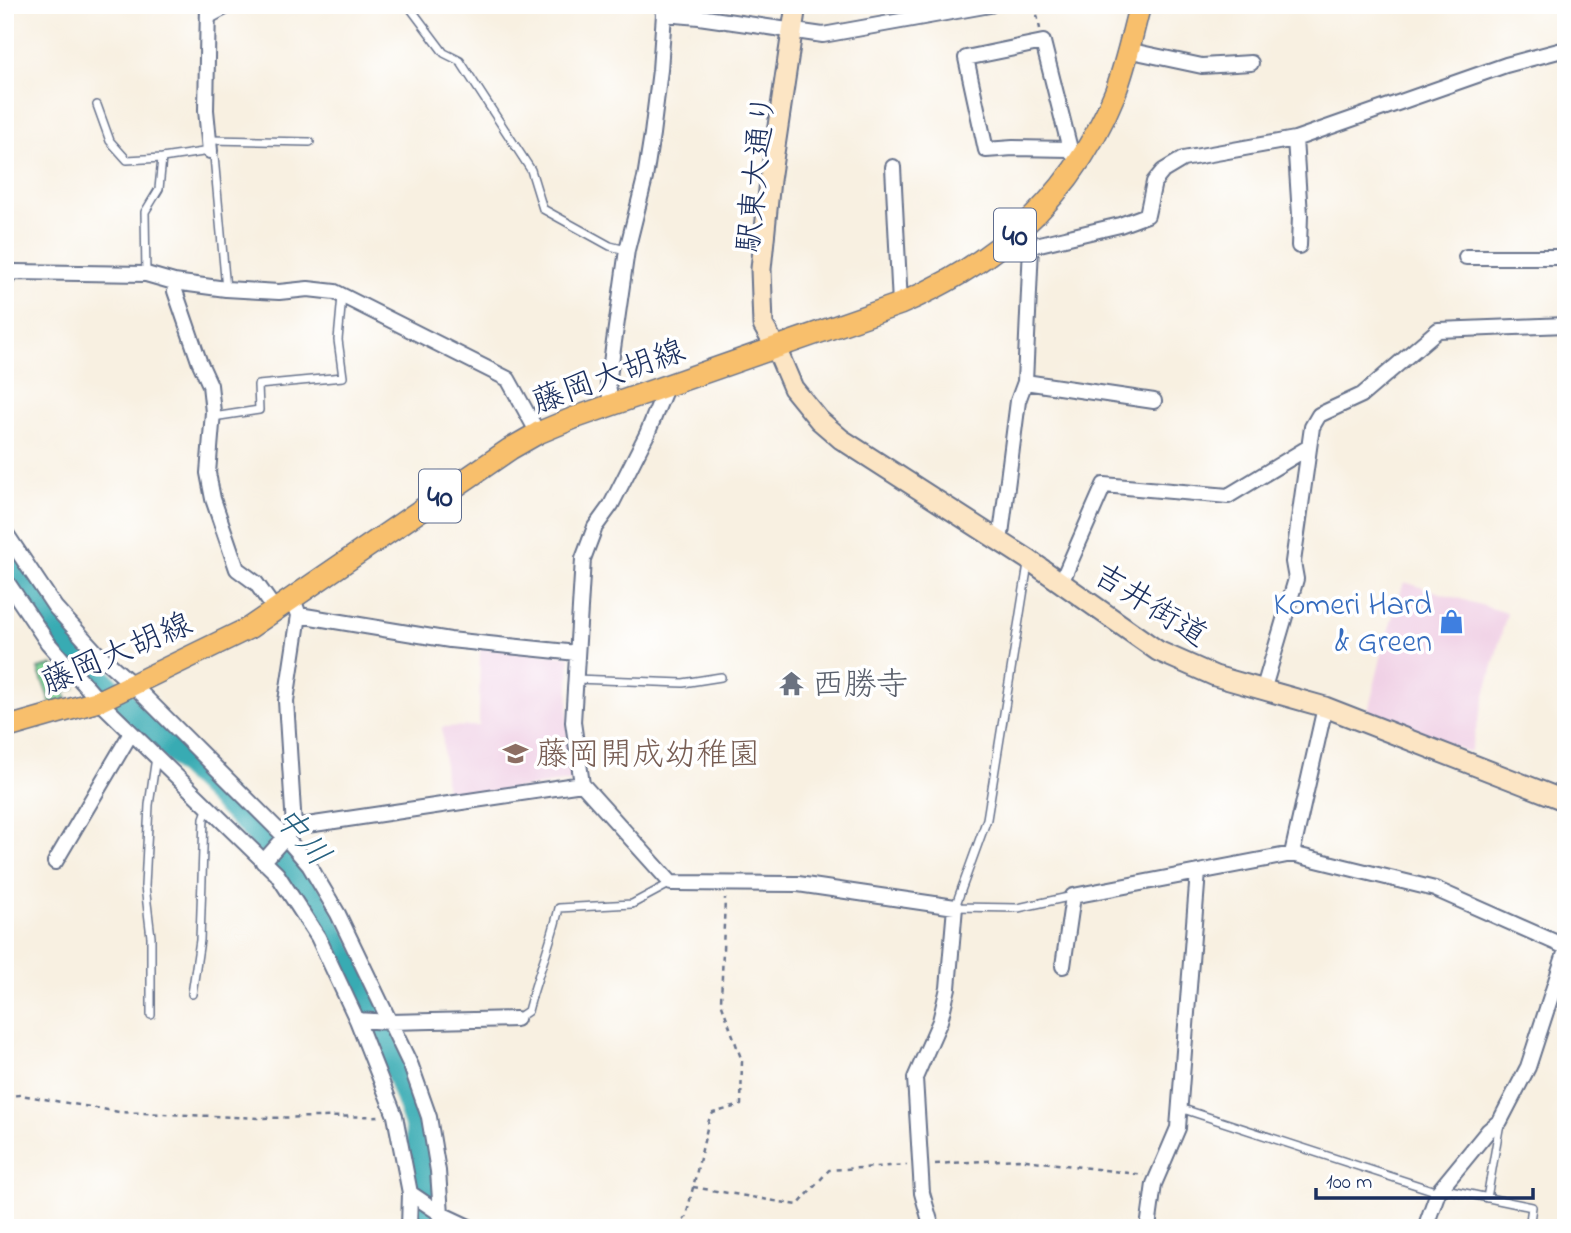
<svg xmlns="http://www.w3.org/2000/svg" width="1571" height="1233" font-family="'Indie Flower','Klee One',sans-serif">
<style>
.built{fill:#f0d0e5}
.green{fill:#84d697;stroke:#50827a;stroke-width:2}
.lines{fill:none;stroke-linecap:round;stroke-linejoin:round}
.river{stroke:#39abb3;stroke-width:26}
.lane-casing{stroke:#68738c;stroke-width:10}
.street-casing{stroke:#68738c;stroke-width:18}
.secondary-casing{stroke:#68738c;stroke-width:23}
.primary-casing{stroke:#68738c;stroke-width:24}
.path{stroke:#68738c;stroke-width:2.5;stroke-dasharray:5 5;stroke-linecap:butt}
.lane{stroke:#fff;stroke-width:7}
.street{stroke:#fff;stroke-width:14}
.secondary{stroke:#fce5c4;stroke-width:19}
.primary{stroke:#f8bf6c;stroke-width:21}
.labels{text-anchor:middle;stroke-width:7;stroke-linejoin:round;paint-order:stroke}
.shield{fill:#fff;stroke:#5f6d8e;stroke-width:2}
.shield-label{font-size:30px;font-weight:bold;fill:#1b2f5e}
.street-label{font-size:32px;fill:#1b2f5e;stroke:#fff}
.shop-label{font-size:32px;fill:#366cbe;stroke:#fff;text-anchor:end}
.worship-label{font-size:32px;fill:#5b616d;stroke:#fff;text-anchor:start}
.education-label{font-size:32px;fill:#785e54;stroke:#fff;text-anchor:start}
.water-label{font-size:33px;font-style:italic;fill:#276180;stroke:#fff}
</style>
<rect width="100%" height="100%" fill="#fff"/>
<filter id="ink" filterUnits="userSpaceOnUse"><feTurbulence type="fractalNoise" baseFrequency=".0143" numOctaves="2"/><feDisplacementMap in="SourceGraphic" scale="14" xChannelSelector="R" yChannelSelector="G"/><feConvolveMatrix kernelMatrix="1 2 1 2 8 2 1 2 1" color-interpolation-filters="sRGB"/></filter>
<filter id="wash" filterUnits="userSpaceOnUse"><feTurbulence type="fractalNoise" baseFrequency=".00686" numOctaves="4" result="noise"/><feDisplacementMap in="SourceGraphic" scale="28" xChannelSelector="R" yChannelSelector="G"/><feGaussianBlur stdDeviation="1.57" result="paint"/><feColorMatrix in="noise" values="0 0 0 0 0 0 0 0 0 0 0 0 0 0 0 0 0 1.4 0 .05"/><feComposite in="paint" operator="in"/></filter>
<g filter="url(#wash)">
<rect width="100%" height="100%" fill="#f8f0e1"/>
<path class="built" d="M1404,582L1507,613L1470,752L1367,716L1385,641Z
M480,648L570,656L567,743L575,780L446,799L442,727L479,726Z"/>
<path class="green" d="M52,665L75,688L64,692L67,699L51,704L38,669Z"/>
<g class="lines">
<path class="river" d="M5,557L43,616L83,663L249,824L314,901L347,961L399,1074L417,1125L427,1183L424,1228"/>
</g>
</g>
<g filter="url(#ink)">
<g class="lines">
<defs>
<path id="lane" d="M408,5L444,53L460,61L531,170L543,209L610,246L626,250
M209,20L237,5
M97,105L110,141L127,160L162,158L210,151L214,156L226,289
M209,140L310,142
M146,274L145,212L159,189L162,158
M213,417L259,410L258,385L343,377L338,340L342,296
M1028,564L987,819L955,907L1018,908L1073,896
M575,679L683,683L721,677
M192,994L200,940L204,818L208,807
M151,1015V937L145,886L149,805L156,757
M516,1019L528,1011C537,976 551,943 559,908L632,904L671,883
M1180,1108L1438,1192L1450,1190L1532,1207L1529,1228
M1487,1198L1500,1123"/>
<path id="street" d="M208,5L206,110L210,151
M664,14L699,17L823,35L990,5
M1127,50L1202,66L1251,63
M1295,139L1300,215L1299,246
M1070,149L1013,148L986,150L966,58L1043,42L1070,149L1077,162
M893,167L900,304
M1018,233L1031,246L1120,225L1147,215L1154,182L1163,171L1183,159L1295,139L1506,65L1566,49
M1466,257H1566
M5,280L14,272L146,274L174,282L226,289L279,292L308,289L335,292L508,379L538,433
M174,282L175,291L199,361L210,385L213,412L208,473L213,499L237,569L256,583L276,611
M1025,382L1154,401
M667,385L647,434L611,505L595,527L583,559L573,722L582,784L671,883L798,884L955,907L948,988L940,1021L915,1078L922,1193L932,1228
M611,404L608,384L627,250L645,178L652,134L660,70L664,14L662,5
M5,532L55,607L96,652L133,685L284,836L309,865L338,914L411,1066L429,1117L438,1171L441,1214L440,1228
M1000,542L1018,401L1025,382L1031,246
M5,579L48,643L99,701L277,874L318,937L357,1020L395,1116L410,1193L409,1228
M1061,583L1104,485L1228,496L1309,447
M299,615L450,640L577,653
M1263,691L1296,579L1293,562L1312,427L1319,415L1362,395L1438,330L1566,325
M294,827L582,784
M1292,854L1325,707
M55,862L131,733
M263,862L294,827L286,701L299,615L296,607
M1063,966L1073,896L1292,854L1435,889L1566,947
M357,1020L390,1022L516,1019
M410,1193L441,1214L471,1228
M1148,1228L1154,1184L1178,1128L1198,872
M1425,1228L1438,1192L1488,1131L1500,1121L1528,1067L1566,950"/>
<path id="secondary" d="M796,5L770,180L761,269L763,325L776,348L793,388L819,420L841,439L1029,560L1158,651L1215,676L1325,707L1566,801"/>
<path id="primary" d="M5,728L99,701L249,628L510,449L538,433L574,418L900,304C999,262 1074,195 1115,93C1126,65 1132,34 1140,5"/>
</defs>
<use href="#lane" class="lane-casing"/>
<use href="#street" class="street-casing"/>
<use href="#secondary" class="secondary-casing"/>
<use href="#primary" class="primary-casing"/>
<path class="path" d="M1035,5L1040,29
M5,1096L21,1095L119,1112L258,1118L382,1116
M935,1164L1018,1159L1144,1175
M693,1187L798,1205L829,1170L907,1165
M677,1228L686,1217L709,1120L713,1113L741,1105L742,1061L721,1002L725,898"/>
<use href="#lane" class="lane"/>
<use href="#street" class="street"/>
<use href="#secondary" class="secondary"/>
<use href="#primary" class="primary"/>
</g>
</g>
<defs>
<symbol id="shop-bare" viewBox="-9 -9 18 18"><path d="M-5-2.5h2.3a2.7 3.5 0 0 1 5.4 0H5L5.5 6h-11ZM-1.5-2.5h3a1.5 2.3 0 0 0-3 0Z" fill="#3f7fe0" stroke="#fff" stroke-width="2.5" paint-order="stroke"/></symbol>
<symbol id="temple-bare" viewBox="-9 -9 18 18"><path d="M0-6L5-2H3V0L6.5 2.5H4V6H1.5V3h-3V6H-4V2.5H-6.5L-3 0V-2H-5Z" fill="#6b7280" stroke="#fff" stroke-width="2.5" paint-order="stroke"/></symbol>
<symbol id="school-bare" viewBox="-9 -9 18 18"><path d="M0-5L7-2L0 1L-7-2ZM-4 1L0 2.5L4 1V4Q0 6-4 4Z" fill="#8d6e63" stroke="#fff" stroke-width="2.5" paint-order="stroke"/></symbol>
</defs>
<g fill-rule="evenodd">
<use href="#shop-bare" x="1434" y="604" width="35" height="35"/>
<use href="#temple-bare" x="774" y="666" width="35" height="35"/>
<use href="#school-bare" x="498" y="736" width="35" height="35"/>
</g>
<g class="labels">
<g class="shield">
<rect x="994" y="208.5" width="42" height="53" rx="5"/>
<rect x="419" y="469.5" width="42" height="53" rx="5"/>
</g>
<g class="shield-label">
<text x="1015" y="245">40</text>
<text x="440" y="506">40</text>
</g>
<g class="street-label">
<text transform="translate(755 173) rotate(-84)" y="11">駅東大通り</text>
<text transform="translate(608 375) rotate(-20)" y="11">藤岡大胡線</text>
<text transform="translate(1151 604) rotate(32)" y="11">吉井街道</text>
<text transform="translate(116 652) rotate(-23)" y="11">藤岡大胡線</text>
</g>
<g class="shop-label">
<text x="1432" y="614">Komeri Hard<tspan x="1432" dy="37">&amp; Green</tspan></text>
</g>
<g class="worship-label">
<text x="812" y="694">西勝寺</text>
</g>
<g class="education-label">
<text x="536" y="764">藤岡開成幼稚園</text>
</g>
<g class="water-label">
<text transform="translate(304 835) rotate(50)" y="12">中川</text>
</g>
</g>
<rect width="1571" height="1233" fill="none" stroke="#fff" stroke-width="28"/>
<path d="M1316 1188v10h217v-10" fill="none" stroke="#1b2f5e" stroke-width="3.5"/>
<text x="1326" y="1188" font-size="21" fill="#1b2f5e" stroke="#ffffff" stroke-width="5" paint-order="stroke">100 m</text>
</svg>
